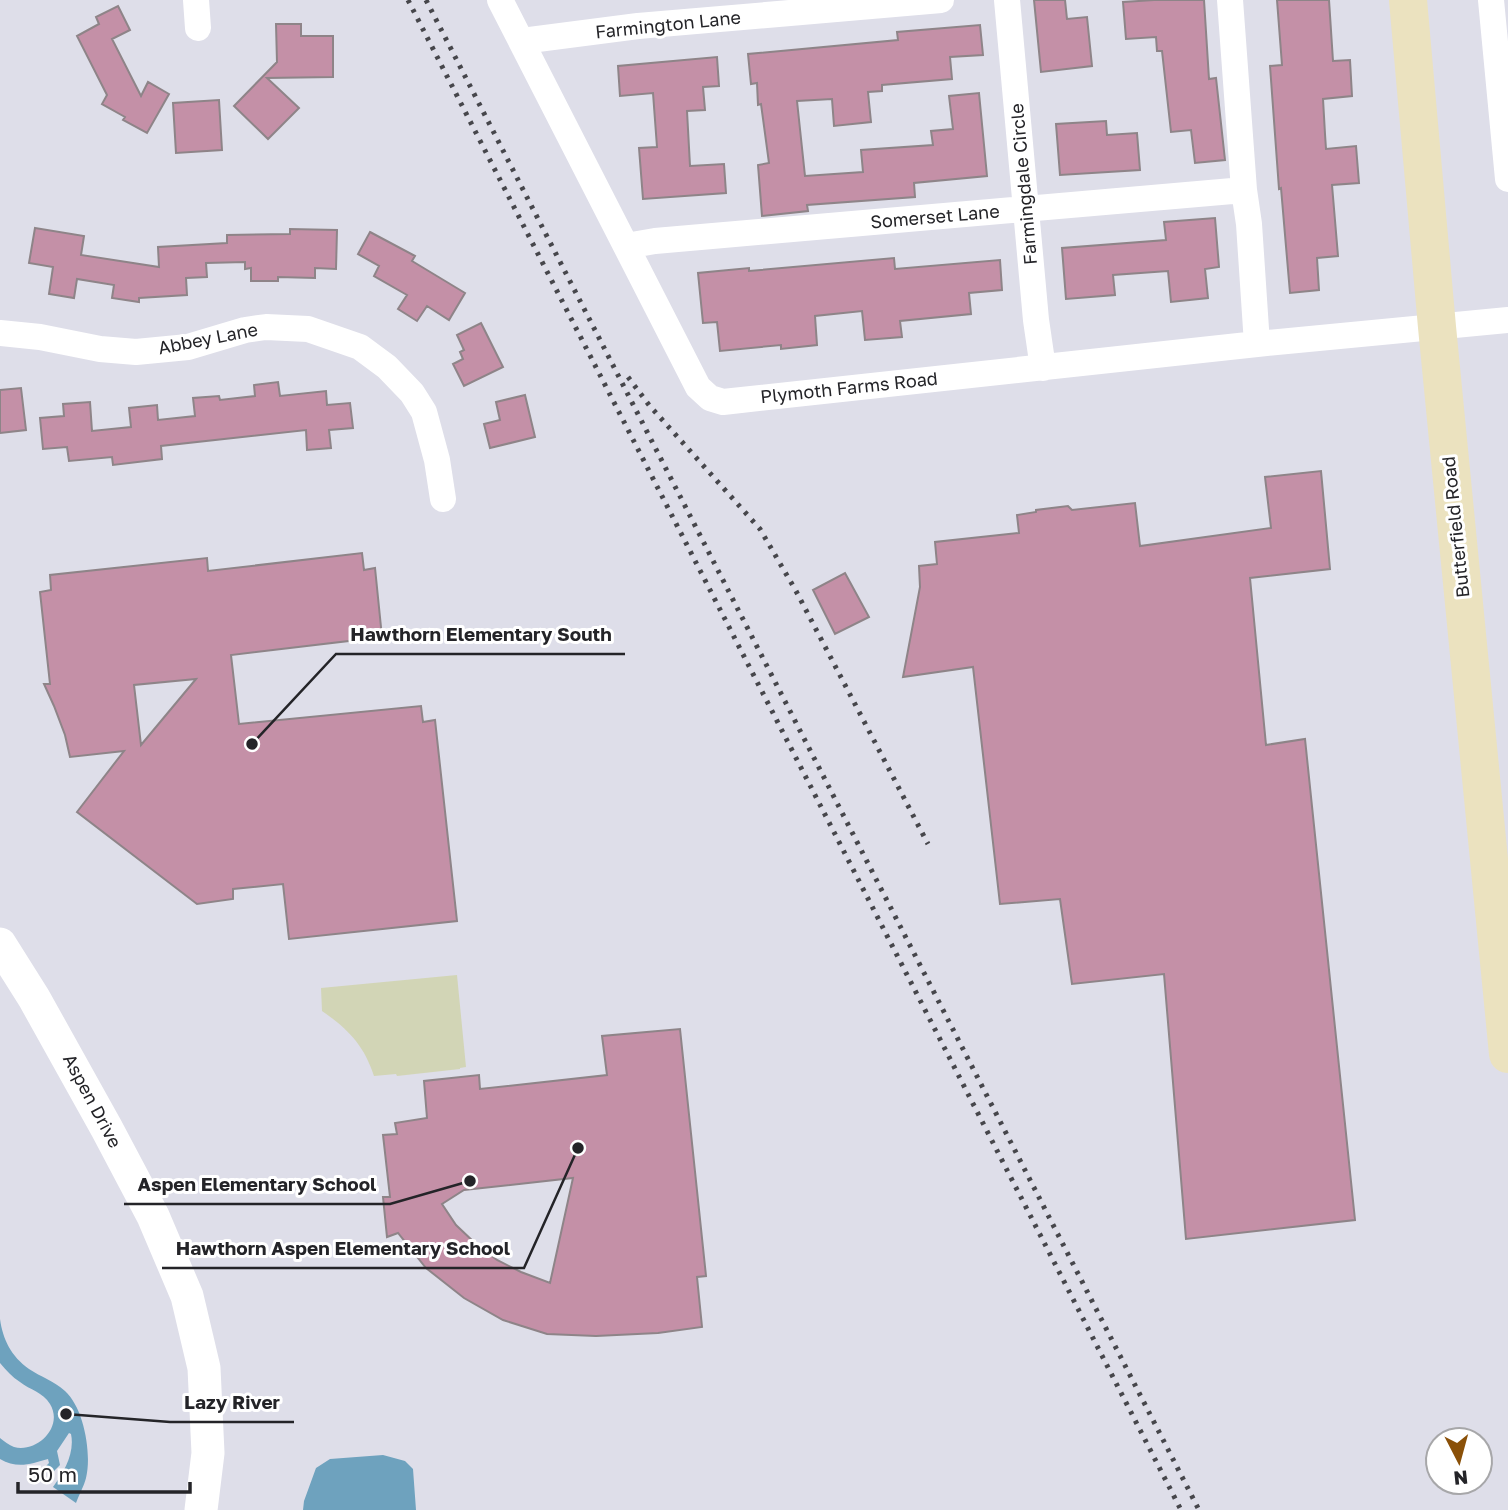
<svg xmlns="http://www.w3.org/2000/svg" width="1508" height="1510" font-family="'Golos Text',sans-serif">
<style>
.green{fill:#d2d5b6}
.water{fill:#6ea2be}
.building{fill:#c490a7;stroke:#8e8488;stroke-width:2;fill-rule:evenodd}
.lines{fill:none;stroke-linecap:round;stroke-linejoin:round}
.minor{stroke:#fff;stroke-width:26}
.tertiary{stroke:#fff;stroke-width:33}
.secondary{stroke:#ebe2bf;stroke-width:38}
.rail{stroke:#46464b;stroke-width:5;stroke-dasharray:3.5 7;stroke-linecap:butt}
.labels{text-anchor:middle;stroke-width:6;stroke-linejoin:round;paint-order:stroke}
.street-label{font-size:18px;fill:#242428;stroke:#fff}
.leader{fill:none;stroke:#242428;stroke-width:2.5}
.callout-dot{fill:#242428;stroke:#fff;stroke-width:2.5}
.callout-label{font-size:19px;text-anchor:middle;font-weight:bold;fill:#242428;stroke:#fff;stroke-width:6;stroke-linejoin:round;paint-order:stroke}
</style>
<rect width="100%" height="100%" fill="#dedee9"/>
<path class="green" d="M457,975L466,1067L460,1068V1069L397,1076L396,1074L374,1076C364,1045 348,1029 322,1011L321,988Z"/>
<path class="water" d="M0,1319C3,1340 11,1356 29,1369C41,1377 54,1381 65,1391C84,1408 92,1454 86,1478C84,1486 79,1495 76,1503L53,1487C64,1472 75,1453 71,1434L69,1433L57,1451L60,1465L50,1475L44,1468L49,1463L48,1459C31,1464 17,1469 0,1459V1438C4,1441 9,1445 14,1447C37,1453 64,1427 50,1404C43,1392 30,1390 20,1382C12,1377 6,1370 0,1363Z
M383,1455L405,1461L413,1469L416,1510H303L304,1501L316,1468L330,1459Z"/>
<path class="building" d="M1034,0H1065L1067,19L1087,17L1092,66L1041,72Z
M1154,0H1204L1209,79L1216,78L1225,160L1195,163L1191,130L1171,132L1162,51H1157L1156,37L1126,39L1123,2Z
M1277,0H1329L1333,61L1350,60L1352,96L1323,99L1325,134L1326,149L1356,146L1359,183L1332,185L1338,256L1317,258L1319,290L1290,293L1281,188L1279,189L1270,66L1282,65Z
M118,6L130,30L112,39L141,96L148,82L169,94L147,133L123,120L125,117L102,104L107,95L77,36L99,24L96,17Z
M276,24H301V36H333V77L267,78L299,108L268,139L234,106L277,62Z
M980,25L983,55L950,57L952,79L882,85V91L868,92L871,122L834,126L832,99L797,101L805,176L863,172L861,150L933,145L931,131L953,129L949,96L979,93L987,176L914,183L915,197L807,205L808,211L762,216L758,165L769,163L761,104L758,105L757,83L751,84L748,54L898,40L897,32Z
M717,57L719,86L703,87L705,110L687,111L690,166L724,164L726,193L643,199L639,148L657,147L653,93L620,96L618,66Z
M219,100L222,150L176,153L173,103Z
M1106,121L1107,135L1137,133L1140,170L1060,175L1056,124Z
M1215,218L1219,267L1205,269L1208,298L1171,302L1168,271L1113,275L1115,295L1066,299L1062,248L1166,240L1164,222Z
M35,228L84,236L81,255L159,267L158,247L227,243V235L290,234V229L337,230L336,269L315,268V278L278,277V281H251V268L245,269V262L206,263L207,277L186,278L187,295L139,298V302L112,298L114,285L77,279L74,298L49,294L53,267L29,263Z
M370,232L415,256L412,261L465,293L449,320L427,306L417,321L398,309L407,295L374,276L379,266L358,254Z
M894,258L895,269L1000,260L1002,290L969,293L971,314L900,321L902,337L865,340L862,311L815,316L817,345L781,349V345L720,351L717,322L703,323L698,273L749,268V271Z
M481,323L503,367L464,386L453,364L463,359L460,352L464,350L457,335Z
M278,382L280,396L326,391L327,405L350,403L353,428L329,430L331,448L307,450L306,430L161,446L162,459L113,465L112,457L69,461L67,447L43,449L40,418L64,416L63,404L90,402L92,431L131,427L129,408L157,405L158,420L195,416L193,398L219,396L220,400L255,396L254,385Z
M21,388L26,430L0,433V390Z
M525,395L535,437L490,448L484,424L500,420L496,402Z
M1321,471L1330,569L1250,578L1266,745L1305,739L1355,1220L1186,1239L1164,974L1072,984L1060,899L1000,904L973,667L903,677L920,587L919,566L937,564L935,542L1019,533L1017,515L1036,512V510L1068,506L1072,510L1135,503L1140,546L1271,528L1265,477Z
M362,553L364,570L375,568L382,637L231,655L239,724L421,706L423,722L435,720L457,921L289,939L283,884L233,889V899L197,904L77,812L124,751L70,757L65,735L54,706L44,684H50L40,592L51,590L50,575L207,558L208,571ZM196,679L141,745L134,685Z
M845,573L869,617L835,634L813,590Z
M680,1029L706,1276L697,1277L702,1327L658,1333L596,1336L547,1334L503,1320L464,1298L426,1268L398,1233L387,1237L383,1197H390L383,1135L397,1134L395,1123L427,1118L424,1081L479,1075L480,1089L607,1075L602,1036ZM573,1178L550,1283L521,1272L497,1260L476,1244L456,1225L442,1204L464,1190Z"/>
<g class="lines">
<path class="minor" d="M196,0L198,28
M500,0L698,387L710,398L723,402L1257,344L1508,320
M1007,0L1036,320L1043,368
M1230,0L1244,190L1249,224L1257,344
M1491,0L1508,179
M522,41L638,26L941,0
M626,246L655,241L1244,190
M0,333L40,337L100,349L136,352L188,347L245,330L266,327L308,329L360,347L387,367L412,393L424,412L437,460L443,499"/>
<path class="tertiary" d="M0,944L34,998L107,1129L153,1216L187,1296L204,1368L208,1453L201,1510"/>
<path class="secondary" d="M1408,0L1437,327L1508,1054"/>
<path class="rail" d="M408,0L1181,1510
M426,0L1199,1510
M628,377L649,405L760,529L796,591L928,844"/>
</g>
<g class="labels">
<g class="street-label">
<text transform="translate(668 25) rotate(-6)" y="6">Farmington Lane</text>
<text transform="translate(1024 184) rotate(-95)" y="6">Farmingdale Circle</text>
<text transform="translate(935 217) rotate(-5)" y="6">Somerset Lane</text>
<text transform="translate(208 339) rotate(-11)" y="6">Abbey Lane</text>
<text transform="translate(849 388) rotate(-6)" y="6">Plymoth Farms Road</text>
<text transform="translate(1456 527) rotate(-96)" y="6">Butterfield Road</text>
<text transform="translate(92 1101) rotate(62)" y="6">Aspen Drive</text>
</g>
</g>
<path class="leader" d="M252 744L336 654H625M470 1181L390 1204H124M578 1148L524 1268H162M66 1414L170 1422H294"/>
<g class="callout-dot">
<circle cx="252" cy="744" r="7"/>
<circle cx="470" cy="1181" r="7"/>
<circle cx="578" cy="1148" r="7"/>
<circle cx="66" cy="1414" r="7"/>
</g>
<g class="callout-label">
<text x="481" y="641">Hawthorn Elementary South</text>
<text x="257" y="1191">Aspen Elementary School</text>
<text x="343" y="1255">Hawthorn Aspen Elementary School</text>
<text x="232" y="1409">Lazy River</text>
</g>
<g transform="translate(1459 1461) rotate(174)"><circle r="33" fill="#ffffff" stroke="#a7a7a9" stroke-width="2"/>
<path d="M0-5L12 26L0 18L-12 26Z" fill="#8a5008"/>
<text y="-10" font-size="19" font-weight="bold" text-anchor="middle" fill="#242428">N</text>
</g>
<path d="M18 1482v10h172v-10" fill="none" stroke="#242428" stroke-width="3.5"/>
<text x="28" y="1482" font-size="21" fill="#242428" stroke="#ffffff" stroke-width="5" paint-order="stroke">50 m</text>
</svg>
